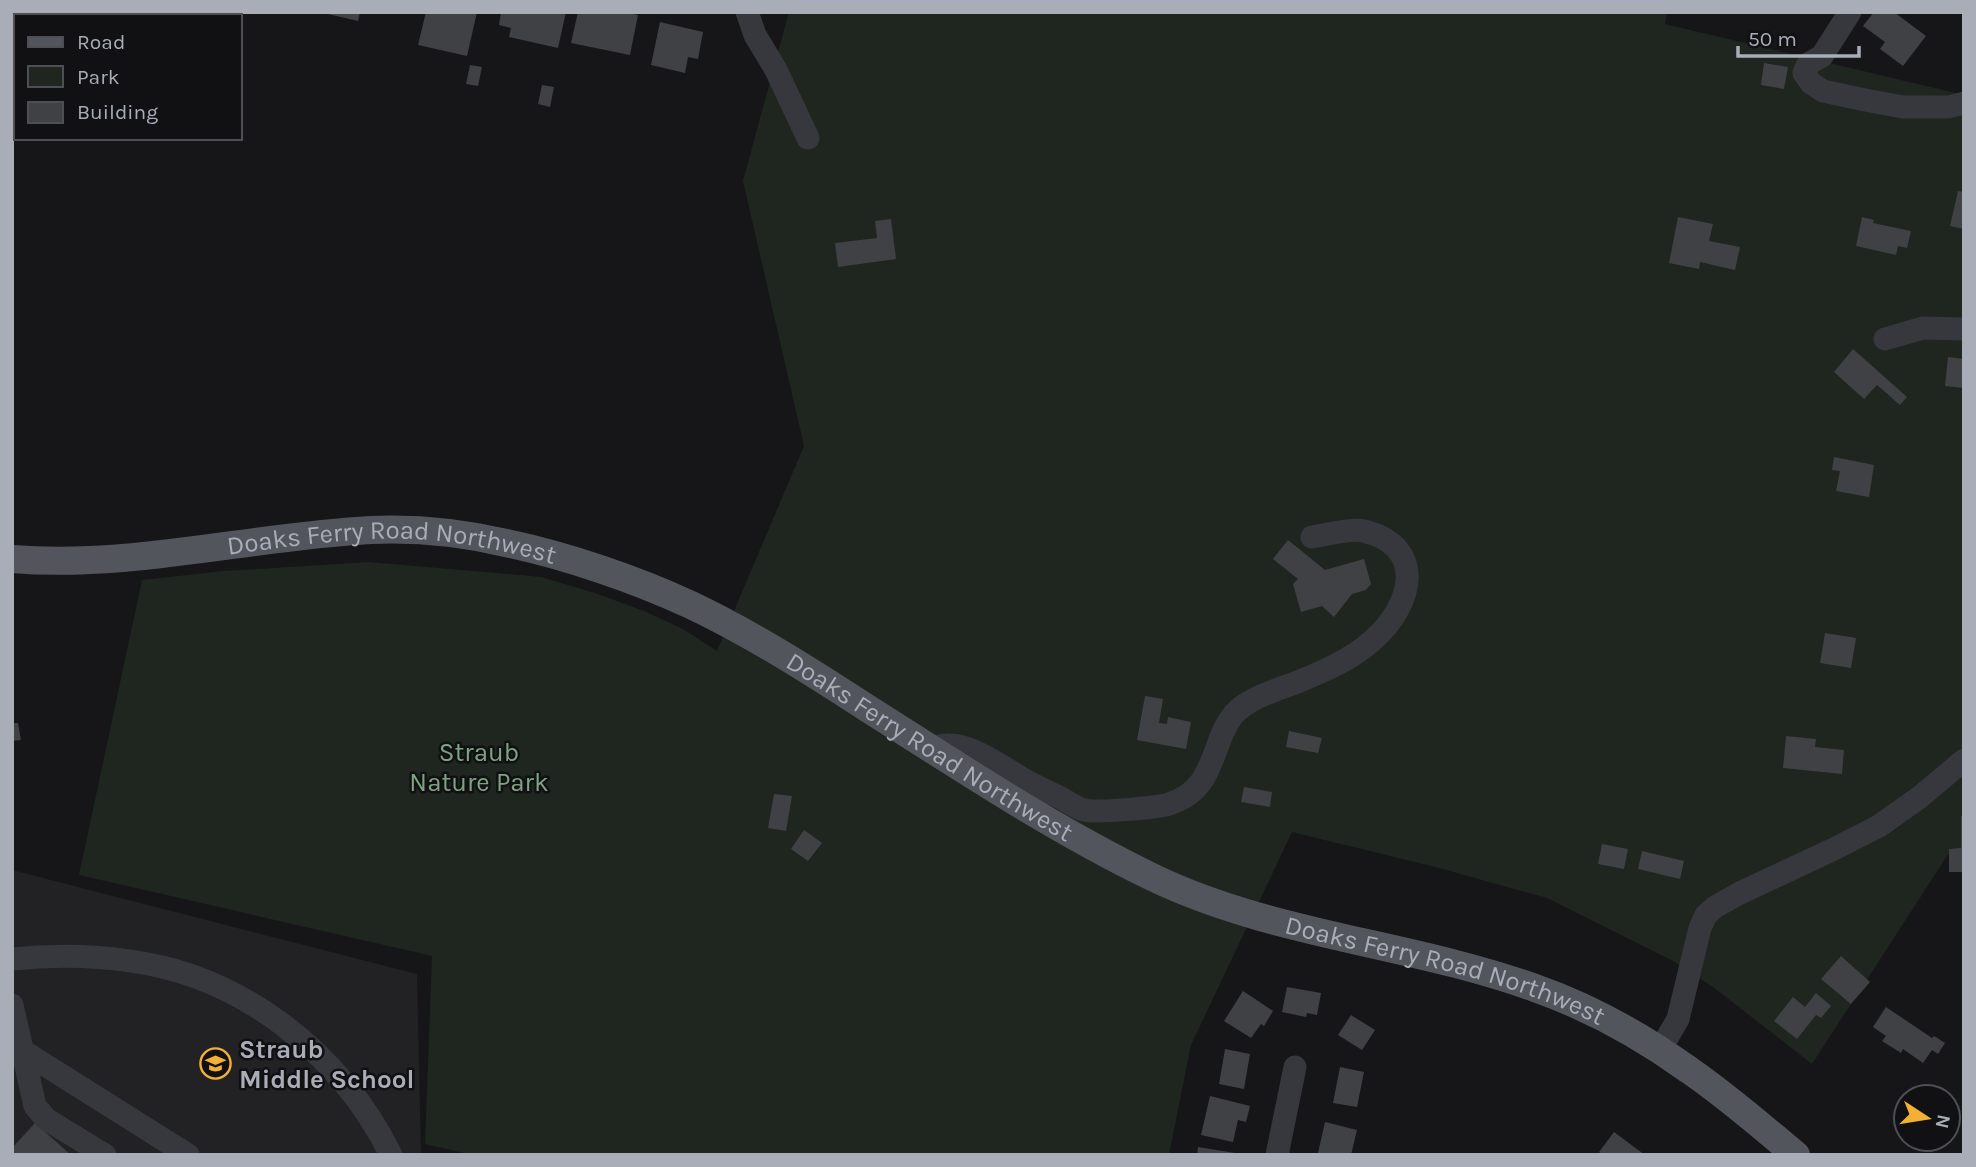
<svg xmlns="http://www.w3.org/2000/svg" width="1976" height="1167" font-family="Karla,sans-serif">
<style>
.built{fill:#222225}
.green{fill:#1e261f}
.building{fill:#404145}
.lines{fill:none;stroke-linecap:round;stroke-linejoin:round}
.minor{stroke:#37383d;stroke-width:23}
.major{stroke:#53555c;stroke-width:28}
.labels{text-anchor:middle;stroke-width:5;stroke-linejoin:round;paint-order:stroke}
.street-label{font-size:26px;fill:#a8adb8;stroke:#111113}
.park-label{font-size:26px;fill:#7fa381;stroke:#111113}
.poi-label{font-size:26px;font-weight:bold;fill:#a8adb8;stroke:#111113;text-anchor:start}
</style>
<rect width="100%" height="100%" fill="#161618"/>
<path class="built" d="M12,870L417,974L421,1155H12Z"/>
<path class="green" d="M789,12H1667L1665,24L1964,95V859L1951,850L1812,1064L1713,987L1673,961L1547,898L1439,868L1292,832L1191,1045L1169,1155H473L425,1144L432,956L79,875L142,580L224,571L369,562L541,577L595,593L644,611L683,629L717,651L804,446L743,181Z"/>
<path class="building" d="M319,12H360L358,21Z
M426,12H477L467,56L418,45Z
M501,12H566L558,48L509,37L511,28L499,25Z
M578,12H625L638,15L630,55L571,43Z
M1874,12H1894L1926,36L1903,66L1880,49L1885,42L1863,26Z
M660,22L703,32L698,59L688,57L685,73L651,65Z
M1764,63L1788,67L1784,89L1761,85Z
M470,65L482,67L478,86L466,84Z
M542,85L554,87L550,107L538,104Z
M1958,191L1964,192V229L1950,226Z
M1678,217L1713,224L1709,241L1740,247L1735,270L1700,262L1699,269L1669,263Z
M1862,217L1874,220L1873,223L1911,231L1907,248L1898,246L1896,255L1856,246Z
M891,219L896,259L838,267L835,243L877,238L875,221Z
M1853,349L1907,397L1900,405L1877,385L1864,399L1834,372Z
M1948,357L1964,359V388L1945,386Z
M1834,457L1874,465L1869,497L1836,491L1840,471L1832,470Z
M1288,540L1325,570L1364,559L1371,584L1366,590L1352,594L1334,617L1322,606L1301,612L1293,584L1298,579L1273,559Z
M1825,633L1856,638L1851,668L1820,663Z
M1145,696L1163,699L1159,723L1167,724L1168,717L1191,722L1186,749L1137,740Z
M12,723H18L21,740L12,741Z
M1289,731L1322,738L1318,753L1286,747Z
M1786,736L1816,739L1815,747L1844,750L1842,774L1783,768Z
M1244,787L1272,792L1270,807L1241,802Z
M774,794L792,796L786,831L768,828Z
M1961,816H1964V872H1949V849L1961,848Z
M804,830L822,843L808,861L791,849Z
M1602,844L1628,849L1624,869L1598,864Z
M1642,851L1684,861L1680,879L1638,869Z
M1841,956L1870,982L1851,1004L1821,979Z
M1287,987L1321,993L1317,1015L1307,1013L1306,1017L1282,1012Z
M1243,991L1273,1011L1264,1026L1261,1024L1251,1038L1224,1021Z
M1816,993L1831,1006L1821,1018L1816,1015L1797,1039L1774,1021L1793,997L1805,1007Z
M1886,1007L1932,1038L1934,1036L1945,1043L1938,1054L1932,1050L1923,1063L1903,1049L1901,1053L1882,1041L1886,1036L1873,1027Z
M1351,1015L1375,1030L1362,1050L1338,1035Z
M1225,1049L1250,1054L1244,1089L1219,1084Z
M1340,1067L1364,1072L1357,1107L1333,1103Z
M1210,1096L1250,1106L1246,1122L1238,1120L1233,1142L1201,1135Z
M1325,1122L1357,1130L1351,1155H1326L1318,1153Z
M35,1123L71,1155H12V1148Z
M1614,1132L1645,1155H1604L1599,1152Z
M1198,1147L1235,1153L1234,1155H1197Z"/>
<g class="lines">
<path class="minor" d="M747,12L755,35L776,70L808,138
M1850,12L1822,56L1808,64L1804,73L1811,83L1823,91L1865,100L1903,107H1949L1964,103
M1885,339L1923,328L1964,329
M931,748C936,747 942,745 947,745C970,743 1004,768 1023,779C1035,786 1048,792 1061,798C1068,802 1076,808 1084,810C1096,813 1157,808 1169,804C1204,793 1209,768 1221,737C1225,727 1230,717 1238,710C1253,697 1276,690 1295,683C1322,672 1351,660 1373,640C1412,606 1428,547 1364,531C1354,528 1323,535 1312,537
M12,959C51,955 91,955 130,961C243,976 341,1054 391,1155
M12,1005L35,1106L46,1119L105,1155
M1660,1050L1678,1019L1700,928L1706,915L1715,907L1740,893L1832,850L1879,826L1920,797L1964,760
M23,1051L188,1155
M1277,1155L1295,1067"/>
<path class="major" id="s1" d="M12,559C133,569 251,536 371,530C416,528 463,533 506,543C567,556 635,579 691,605C752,634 810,671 867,708C960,767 1053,829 1152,877C1272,935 1410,943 1535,988C1589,1007 1643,1037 1689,1070C1727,1096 1761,1126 1796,1155"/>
</g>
<defs>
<symbol id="school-ring" viewBox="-11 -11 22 22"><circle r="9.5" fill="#111113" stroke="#f2b134" stroke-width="1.5"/><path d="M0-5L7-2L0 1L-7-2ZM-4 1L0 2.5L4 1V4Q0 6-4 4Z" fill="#f2b134"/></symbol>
</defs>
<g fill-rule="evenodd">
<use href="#school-ring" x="198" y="1046" width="35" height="35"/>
</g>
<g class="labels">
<g class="street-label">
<text dy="9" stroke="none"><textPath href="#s1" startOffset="382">Doaks Ferry Road Northwest</textPath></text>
<text dy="9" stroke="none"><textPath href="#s1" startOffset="970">Doaks Ferry Road Northwest</textPath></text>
<text dy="9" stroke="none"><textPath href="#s1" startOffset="1536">Doaks Ferry Road Northwest</textPath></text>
</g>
<g class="park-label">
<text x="479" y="761">Straub<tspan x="479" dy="30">Nature Park</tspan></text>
</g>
<g class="poi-label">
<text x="239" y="1058">Straub<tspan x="239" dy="30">Middle School</tspan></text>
</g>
</g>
<rect width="1976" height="1167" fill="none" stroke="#a8adb8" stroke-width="28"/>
<rect x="14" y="14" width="228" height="126" fill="#111113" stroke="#4d4f55" stroke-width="2"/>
<rect x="28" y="37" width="35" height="10" fill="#53555c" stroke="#4d4f55" stroke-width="2"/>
<text x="77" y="49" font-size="21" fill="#a8adb8">Road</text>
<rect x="28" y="66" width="35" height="21" fill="#1e261f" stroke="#4d4f55" stroke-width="2"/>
<text x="77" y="84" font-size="21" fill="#a8adb8">Park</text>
<rect x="28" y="102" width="35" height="21" fill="#404145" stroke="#4d4f55" stroke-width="2"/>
<text x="77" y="119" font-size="21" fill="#a8adb8">Building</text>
<g transform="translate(1927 1118) rotate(102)"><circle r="33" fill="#111113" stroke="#4d4f55" stroke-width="2"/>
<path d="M0-5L12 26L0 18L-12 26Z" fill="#f2b134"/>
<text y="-10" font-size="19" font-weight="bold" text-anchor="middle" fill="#a8adb8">N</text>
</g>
<path d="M1738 46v10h121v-10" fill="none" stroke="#a8adb8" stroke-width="3.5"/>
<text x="1748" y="46" font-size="21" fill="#a8adb8" stroke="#111113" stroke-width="5" paint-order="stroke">50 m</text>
</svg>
